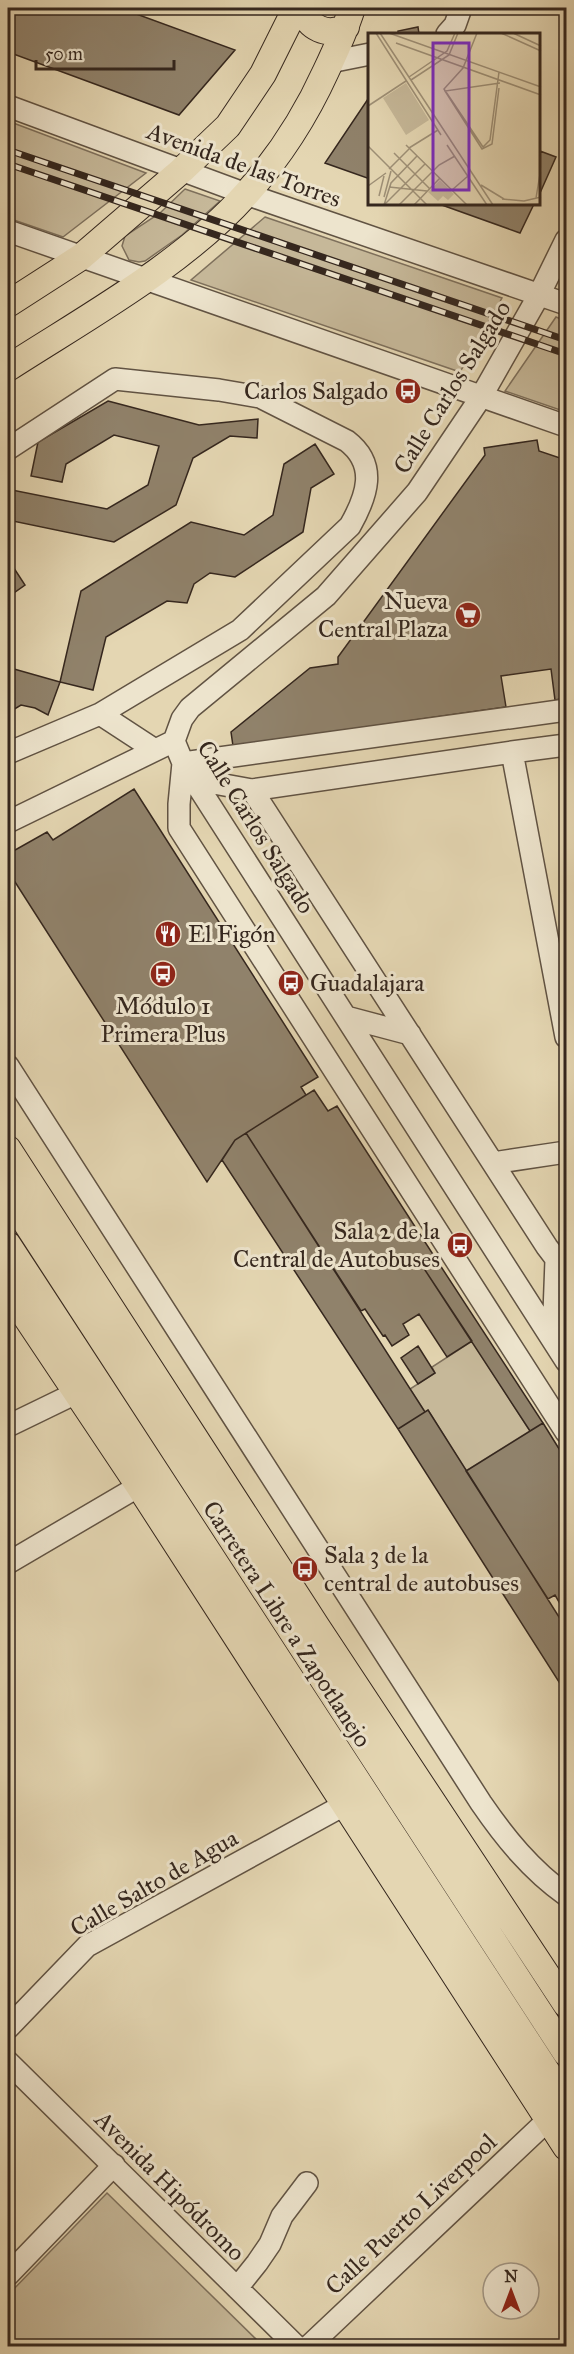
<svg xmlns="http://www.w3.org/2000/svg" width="574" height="2354" font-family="'IM FELL Great Primer',serif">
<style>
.green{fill:#c6b899;stroke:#7e705c;stroke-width:1.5}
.building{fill:#90826b;stroke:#35271e;stroke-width:1.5}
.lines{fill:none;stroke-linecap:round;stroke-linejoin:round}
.minor-casing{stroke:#615343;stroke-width:24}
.major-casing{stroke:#35271e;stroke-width:28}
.minor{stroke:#ede4cd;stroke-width:21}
.major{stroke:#e4d6b2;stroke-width:26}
.rail-casing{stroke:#35271e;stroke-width:7}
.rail{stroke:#ede4cd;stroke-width:4.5;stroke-dasharray:14;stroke-linecap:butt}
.labels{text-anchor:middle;stroke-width:6;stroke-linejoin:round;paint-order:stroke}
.street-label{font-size:24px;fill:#35271e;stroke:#ede4cd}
.poi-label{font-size:24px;fill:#35271e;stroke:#ede4cd;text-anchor:end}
.inset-road{fill:none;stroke:#9e9077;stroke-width:1.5}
.view{fill:#7b2cbf;fill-opacity:0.15;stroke:#7b2cbf;stroke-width:3}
.inset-edge{fill:none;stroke:#35271e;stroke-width:3}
</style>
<rect width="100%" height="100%" fill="#e4d6b2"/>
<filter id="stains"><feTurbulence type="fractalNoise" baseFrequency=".00333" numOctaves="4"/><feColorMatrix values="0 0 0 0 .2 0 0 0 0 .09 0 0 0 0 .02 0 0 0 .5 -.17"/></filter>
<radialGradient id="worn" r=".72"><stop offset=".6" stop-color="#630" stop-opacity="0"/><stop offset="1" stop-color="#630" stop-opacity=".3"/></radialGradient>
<path class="green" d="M8,121L146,173L63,237L8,218Z
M185,189L220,201L182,235L145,261L139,262L129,260L122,246L125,236L160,213Z
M265,217L502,298L460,372L191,280Z
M556,317L566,321V412L505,391Z
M472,1341L530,1431L466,1471L428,1410L425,1412L410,1389L435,1373L432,1367Z
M107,2193L263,2346H8V2295Z"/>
<path class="building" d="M8,8H120L235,50L179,115L8,52Z
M418,27L419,34H398V31Z
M370,96V179L325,163Z
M540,151L556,157L540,193Z
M439,204H534L520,233Z
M108,401L199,425L258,419L257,438L230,436L193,458L176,505L114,542L13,521L8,525V492L12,490L107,509L148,485L159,446L114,435L66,464L62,482L31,476L38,442Z
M537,440L539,451L566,460V698L555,700L551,669L501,676L506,707L233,746L231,732L310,668L338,664V657L485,455L484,448Z
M315,444L334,474L311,488L303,532L235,577L210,573L194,584L187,603L167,601L106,637L93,690L60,682L81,591L191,522L244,535L273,515L284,464Z
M8,559L25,585L8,597Z
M14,669L60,682L48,715L35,708L21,705L8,713V673Z
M134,789L318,1077L301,1087L306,1095L235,1140L207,1182L8,871V854L47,832L53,840Z
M314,1090L328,1111L337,1106L436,1259L423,1267L472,1341L447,1357L419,1314L403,1324L409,1335L392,1346L385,1335L383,1336L365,1309L361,1311L246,1133Z
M246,1133L425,1412L398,1429L222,1160L235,1140Z
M436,1259L543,1423L530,1431L423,1267Z
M418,1346L435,1373L418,1384L401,1358Z
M428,1410L566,1628V1693L398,1429Z
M543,1423L566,1460V1614L555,1595L548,1599L466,1471Z"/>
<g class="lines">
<defs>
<path id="minor" d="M447,34L455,25L461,8
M330,62L370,54
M8,106L246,194L566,304
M8,231L566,426
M566,240L539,295L481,397L417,492L326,596L190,708L182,719L174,741L183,763L566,1361
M8,449L115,379L219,390L260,397L347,441C378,465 367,496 350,526L240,630L100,714L8,753
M566,710L183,763L179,804V828L566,1432
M100,714L155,750
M512,752L566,745
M190,773L208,782L252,790
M8,822L174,741
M346,1017L410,1034
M566,1037L512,752L252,790L547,1247L566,1272
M8,1066L481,1803C505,1838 531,1870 566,1895
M493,1163L566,1152
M553,1340L556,1260
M8,1426L76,1393
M8,1563L139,1486
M8,2028L87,1946L344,1805
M8,2062L296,2346
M8,2275L114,2165
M237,2288L257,2263L270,2244L282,2216L307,2183
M309,2346L549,2119"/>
<path id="major" d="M302,8C308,28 327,37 346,27
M8,304L81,257L182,170L228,126L263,74L296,8
M8,368C87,317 184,264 247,193C279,157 306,115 326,71C336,50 345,30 352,8
M8,1149L317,1627L566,2004
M8,1195L566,2053
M8,1245L566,2101
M8,1290L139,1486L566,2147"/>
</defs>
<use href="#minor" class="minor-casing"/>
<use href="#major" class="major-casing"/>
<use href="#minor" class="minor"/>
<use href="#major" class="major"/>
<defs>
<path id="rail" d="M8,150L566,340
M8,164L566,354"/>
</defs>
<use href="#rail" class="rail-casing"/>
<use href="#rail" class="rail"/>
</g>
<defs>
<symbol id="bus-disc" viewBox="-11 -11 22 22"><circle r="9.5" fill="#8f2418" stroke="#ede4cd"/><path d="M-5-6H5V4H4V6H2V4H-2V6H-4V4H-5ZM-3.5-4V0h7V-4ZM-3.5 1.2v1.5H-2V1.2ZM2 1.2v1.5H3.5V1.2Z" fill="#fff"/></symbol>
<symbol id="supermarket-disc" viewBox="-11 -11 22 22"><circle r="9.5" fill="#8f2418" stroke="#ede4cd"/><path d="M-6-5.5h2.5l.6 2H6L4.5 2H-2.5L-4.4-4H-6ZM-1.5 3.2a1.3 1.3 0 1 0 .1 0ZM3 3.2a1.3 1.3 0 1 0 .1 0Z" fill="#fff"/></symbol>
<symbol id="restaurant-disc" viewBox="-11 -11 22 22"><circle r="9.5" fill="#8f2418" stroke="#ede4cd"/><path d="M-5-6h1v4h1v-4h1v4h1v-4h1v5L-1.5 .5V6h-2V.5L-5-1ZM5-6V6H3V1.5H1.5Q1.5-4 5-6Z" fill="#fff"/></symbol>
</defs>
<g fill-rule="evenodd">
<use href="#bus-disc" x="393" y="376" width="30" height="30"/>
<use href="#supermarket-disc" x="453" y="600" width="30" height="30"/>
<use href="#restaurant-disc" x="153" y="919" width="30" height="30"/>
<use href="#bus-disc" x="148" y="959" width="30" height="30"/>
<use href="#bus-disc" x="276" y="968" width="30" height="30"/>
<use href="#bus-disc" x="445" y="1230" width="30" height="30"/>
<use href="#bus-disc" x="290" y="1554" width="30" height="30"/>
</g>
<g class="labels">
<g class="street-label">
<text transform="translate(244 165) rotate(20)" y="8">Avenida de las Torres</text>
<text transform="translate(452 387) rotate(-58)" y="8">Calle Carlos Salgado</text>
<text transform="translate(256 827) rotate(58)" y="8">Calle Carlos Salgado</text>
<text transform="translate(287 1624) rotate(57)" y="8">Carretera Libre a Zapotlanejo</text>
<text transform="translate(154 1883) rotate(-30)" y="8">Calle Salto de Agua</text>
<text transform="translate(170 2186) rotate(45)" y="8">Avenida Hipódromo</text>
<text transform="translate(411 2214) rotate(-43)" y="8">Calle Puerto Liverpool</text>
</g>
<g class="poi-label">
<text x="388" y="399">Carlos Salgado</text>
<text x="448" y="609">Nueva<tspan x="448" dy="28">Central Plaza</tspan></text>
<text x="188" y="942" text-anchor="start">El Figón</text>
<text x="310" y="991" text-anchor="start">Guadalajara</text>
<text x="163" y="1014" text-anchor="middle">Módulo 1<tspan x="163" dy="28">Primera Plus</tspan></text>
<text x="440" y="1239">Sala 2 de la<tspan x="440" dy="28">Central de Autobuses</tspan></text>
<text x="324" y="1563" text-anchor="start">Sala 3 de la<tspan x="324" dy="28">central de autobuses</tspan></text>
</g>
</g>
<g transform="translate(368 33)">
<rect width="172" height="172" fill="#e4d6b2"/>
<path d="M38,50L61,87L38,102L15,65ZM72,147L86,161L80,167L75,163L70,168L60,159Z" fill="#c6b899"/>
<path class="inset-road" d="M8,0L73,102M12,0L125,172M21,0L173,54M109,0L95,35L76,56L115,114L122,107L131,39M133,0L173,18M145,0L173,13M28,10L173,62M41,44L79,18L87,0M43,47L81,22L90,0M131,55L124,111L114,116L77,58L132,50M0,73L38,48M38,112L99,172M79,112L119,172M0,113L59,172M41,115L70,97M26,120L62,156M21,136L41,116M113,152L136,166M0,153L18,140M21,154L59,158M84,157L100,143M11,163L16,143M16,164L23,138M168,165L173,135M134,166L156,168L173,164M16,172L23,150L49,123M16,172L57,131M31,172L71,132L87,123M46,172L72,145M151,172L173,171"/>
<path class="view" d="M65,10H101V157H65Z"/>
<rect width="172" height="172" class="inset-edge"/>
</g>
<rect width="574" height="2354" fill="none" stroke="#e4d6b2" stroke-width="30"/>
<rect x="9" y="9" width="556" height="2336" fill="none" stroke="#35271e" stroke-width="3"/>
<rect x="15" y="15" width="544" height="2324" fill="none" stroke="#35271e" stroke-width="1.5"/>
<g transform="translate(511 2291)"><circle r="28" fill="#ede4cd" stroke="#a39887" stroke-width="1.5"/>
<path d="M0-4.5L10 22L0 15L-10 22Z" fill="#8f2418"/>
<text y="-9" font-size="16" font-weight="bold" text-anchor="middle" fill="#35271e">N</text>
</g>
<path d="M36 60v9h138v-9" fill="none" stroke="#35271e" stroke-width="3"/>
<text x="45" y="60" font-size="18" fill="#35271e" stroke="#ede4cd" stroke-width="4.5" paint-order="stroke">50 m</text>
<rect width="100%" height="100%" filter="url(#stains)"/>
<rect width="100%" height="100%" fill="url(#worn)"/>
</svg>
